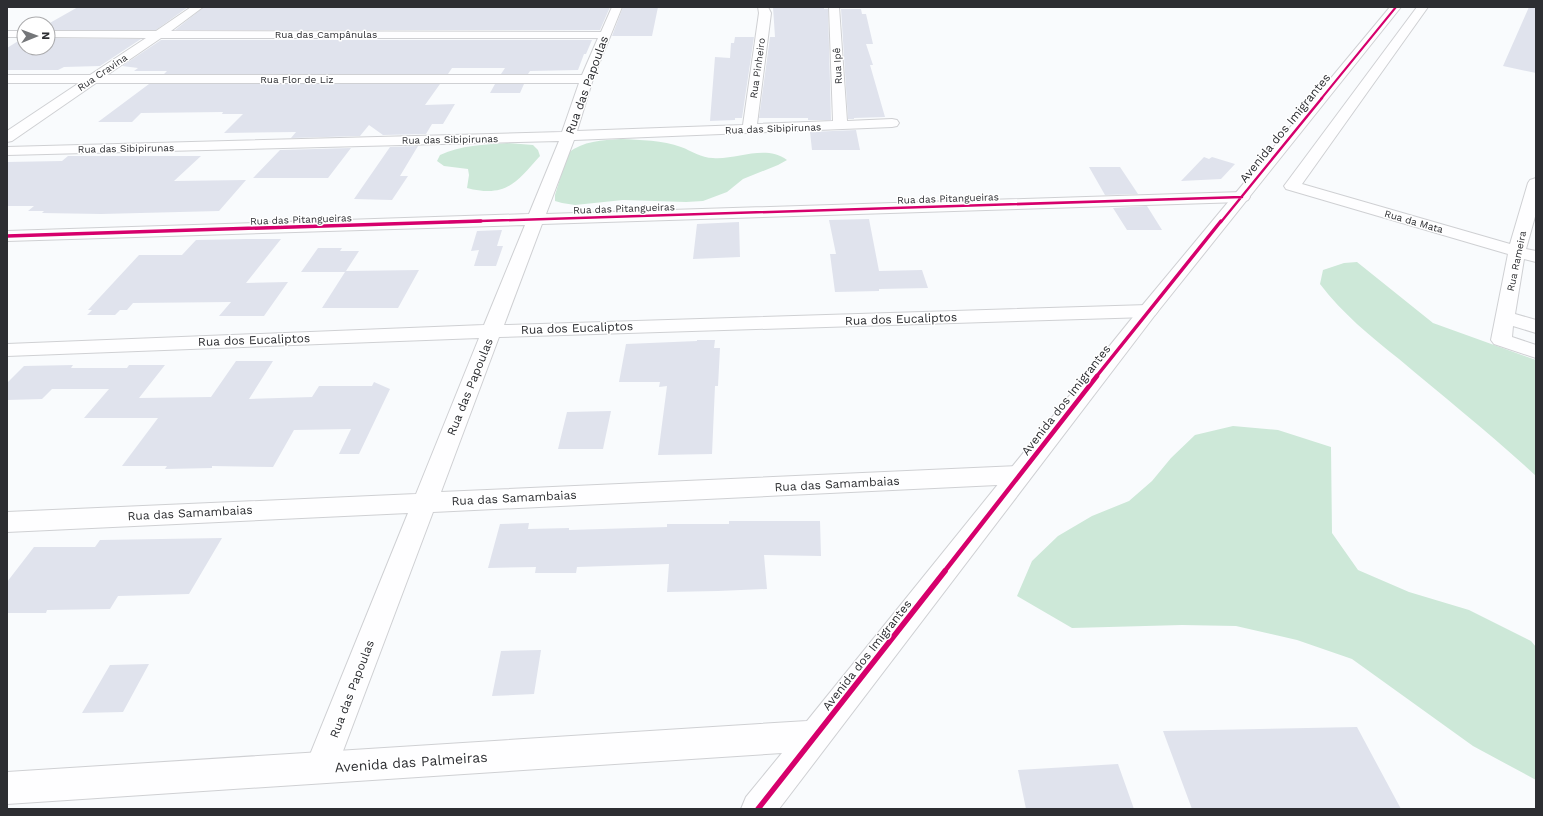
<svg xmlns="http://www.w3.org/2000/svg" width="1543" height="816" font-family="'Work Sans',sans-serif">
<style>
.forest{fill:#cde8d8}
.building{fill:#e0e3ed}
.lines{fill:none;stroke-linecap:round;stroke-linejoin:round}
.minor-casing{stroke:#cfd0d3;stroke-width:2}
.tertiary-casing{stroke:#cfd0d3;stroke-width:2}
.minor{fill:#fefeff;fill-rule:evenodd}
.tertiary{fill:#fefeff;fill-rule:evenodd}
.cycleway-far4-casing{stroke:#fff;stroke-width:3.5}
.cycleway-far3-casing{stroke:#fff;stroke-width:4}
.cycleway-far2-casing{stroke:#fff;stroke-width:5.5}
.cycleway-far1-casing{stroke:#fff;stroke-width:7}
.cycleway-casing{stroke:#fff;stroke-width:8}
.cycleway-far4{stroke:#d6006c;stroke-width:2}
.cycleway-far3{stroke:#d6006c;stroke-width:2.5}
.cycleway-far2{stroke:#d6006c;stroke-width:3.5}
.cycleway-far1{stroke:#d6006c;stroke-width:4.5}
.cycleway{stroke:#d6006c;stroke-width:5.5}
.labels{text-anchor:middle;stroke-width:3;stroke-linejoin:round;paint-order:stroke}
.far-street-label{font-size:10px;fill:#2d2e32;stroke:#fff}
.street-label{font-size:12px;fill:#2d2e32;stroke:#fff}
.near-street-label{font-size:14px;fill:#2d2e32;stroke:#fff}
</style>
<rect width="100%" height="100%" fill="#f9fbfd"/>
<path class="forest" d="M621,139C640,140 663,140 681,147C692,151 701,158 713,158C737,160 765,144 787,160L778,165L743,179L727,192L703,201L686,202L623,200L575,205L562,203L555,201V195L568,153C583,141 602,140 621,139Z
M507,143L533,145L538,150L540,156C516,183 506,198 467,188L469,175L468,169L444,166L437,161L440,155C461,145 484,145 507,143Z
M1357,262L1433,323L1536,360V476C1492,435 1445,398 1399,359C1370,336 1343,314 1320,284L1323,270L1344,263Z
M1233,426L1278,430L1331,447L1332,533L1358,570L1409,592L1469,610L1531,641L1536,647V780L1473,746L1352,659L1297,640L1236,626L1182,625L1072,628L1017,596L1032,561L1058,536L1092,516L1129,501L1152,481L1171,458L1195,435Z"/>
<path class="building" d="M78,7H188L156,30H48V24Z
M204,7H610L600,30H175Z
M623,7H658L652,36H612Z
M773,7H824V9H828L831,120H808V118H759L770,37H775Z
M1529,7H1536V73L1503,66Z
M841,9H861L862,14H866L873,44H866L873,65H870L885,117L854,118V119H848Z
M735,37H754L742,118H735V120L710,121L715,57L730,58L731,43H734Z
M23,38L24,48H48V38L141,39L100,66L64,67L58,70H7V48Z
M161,40H592L586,54H584L578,70L530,71L528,74H501L505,68H452L448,74H164L167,71H134L138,68L122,66Z
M149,84H440L425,105L455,104L443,124H432L426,134L383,135L369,125L360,136L291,138L296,132L224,133L243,114H222L223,112L141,113L132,122H98Z
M495,84H524L520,93H490Z
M856,130L860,150H812L810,132Z
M418,146L400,176H408L392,200L354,199L390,147Z
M351,148L328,178H253L280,150Z
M68,156H201L174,181L246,180L219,211L101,214L42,213L44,211H28L34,206H7V162L62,161Z
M1204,157L1209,159L1212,157L1235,164L1221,179L1181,181Z
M1089,167H1120L1138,194L1105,195Z
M1147,206L1162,230H1127L1113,208Z
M869,219L879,271L922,270L928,288L879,289V291L835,292L830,254H836L829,220Z
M739,222L740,257L693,259L697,224Z
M502,230L497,246H503L496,266H474L479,250L471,251L477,231Z
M247,239H281L246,283L288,282L264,316H219L231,302L133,303L127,310H120L115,315H87L92,310H88L139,255H182L196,240Z
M318,248H342L340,251H359L346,271L419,270L398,308H322L345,272H301Z
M697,340H715L714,348H720L718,386H715L712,454L658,455L667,386L659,387L660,382H619L626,344L697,341Z
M236,361H273L249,399L312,397L319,386H372L374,382L390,389L359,454H339L351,429L294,430L273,467L212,466V468L165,469L167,466H122L158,418H84L109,389H52L42,399L7,400V383L24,366L73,365L71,368H127L129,365H165L139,398L211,397Z
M611,411L603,449H558L567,412Z
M729,521H820L821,556L764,555L767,589L718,591L667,592L669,564L577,567L576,573H535L536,567L488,568L500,524L529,523L528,529L569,528V530L667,527V524H729Z
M222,538L189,594L118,596L110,609L47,610L46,613H7V582L34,547H95L100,540Z
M541,650L534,694L492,696L501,651Z
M149,664L123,712L82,713L110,665Z
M1357,727L1401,809H1192L1163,731Z
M1118,764L1134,809H1026L1018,770Z"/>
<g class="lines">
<defs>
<path id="minor" d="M191,7H203L171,31L601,32L612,7H622L593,79L577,131L743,125L759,13L758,7H768L771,13L757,124L833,121L829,7H839L847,121L892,119L897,120L899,123L897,126L892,127L574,140L546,214L1242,192L1248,194L1250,197L1248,200L1242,202L542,224L504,325L1148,305L1155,307L1158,311L1155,315L1148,317L499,337L441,492L1020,466L1028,469L1032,475L1028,481L1020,484L433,512L337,767L332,778L321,783L310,778L305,767L408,513L7,532V512L416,494L479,338L7,356V344L484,325L525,225L7,241V231L529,214L559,141L7,155V147L562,132L579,83H96L12,141L7,142V131L79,83H7V75H90L146,38L48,37V31H156ZM161,38H598L582,75H107Z
M1417,7H1428L1302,184L1510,244L1528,183L1530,180L1536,178V213L1526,249L1536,251V262L1524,259L1515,314L1536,320V333L1513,326L1512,337L1536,345V358L1494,344L1491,340L1508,254L1286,189L1284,186Z
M7,31H24V37H7Z"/>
<path id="tertiary" d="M1390,7H1401L1155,315L779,809H741L746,797L782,753L7,804V772L807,721L1141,307Z"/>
</defs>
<use href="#minor" class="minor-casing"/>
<use href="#tertiary" class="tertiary-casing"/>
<use href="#minor" class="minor"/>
<use href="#tertiary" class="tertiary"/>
<defs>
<path id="cycleway-far4" d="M1321,99L1396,7"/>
<path id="cycleway-far3" d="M449,222L1242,197
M1221,222L1322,98"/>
<path id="cycleway-far2" d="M7,236L481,221
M1096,377L1221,221"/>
<path id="cycleway-far1" d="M944,572L1097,376"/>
<path id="cycleway" d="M758,809L945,571"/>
</defs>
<use href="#cycleway-far4" class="cycleway-far4-casing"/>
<use href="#cycleway-far3" class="cycleway-far3-casing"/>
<use href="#cycleway-far2" class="cycleway-far2-casing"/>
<use href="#cycleway-far1" class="cycleway-far1-casing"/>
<use href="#cycleway" class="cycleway-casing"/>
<use href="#cycleway-far4" class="cycleway-far4"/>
<use href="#cycleway-far3" class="cycleway-far3"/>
<use href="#cycleway-far2" class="cycleway-far2"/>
<use href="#cycleway-far1" class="cycleway-far1"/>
<use href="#cycleway" class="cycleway"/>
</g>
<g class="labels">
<g class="far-street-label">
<text x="326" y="38">Rua das Campânulas</text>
<text transform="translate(837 66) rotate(-93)" y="4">Rua Ipê</text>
<text transform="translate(757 68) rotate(-82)" y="4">Rua Pinheiro</text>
<text transform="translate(102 72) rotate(-34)" y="4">Rua Cravina</text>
<text x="297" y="83">Rua Flor de Liz</text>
<text transform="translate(773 128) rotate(-2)" y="4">Rua das Sibipirunas</text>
<text transform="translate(450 139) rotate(-1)" y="4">Rua das Sibipirunas</text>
<text transform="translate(126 148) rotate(-1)" y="4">Rua das Sibipirunas</text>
<text transform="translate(948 198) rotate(-2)" y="4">Rua das Pitangueiras</text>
<text transform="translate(624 208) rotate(-2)" y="4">Rua das Pitangueiras</text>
<text transform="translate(301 219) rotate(-2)" y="4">Rua das Pitangueiras</text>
<text transform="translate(1414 221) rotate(16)" y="4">Rua da Mata</text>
<text transform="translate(1516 261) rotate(-78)" y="4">Rua Rameira</text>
</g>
<g class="street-label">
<text transform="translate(587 85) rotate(-70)" y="4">Rua das Papoulas</text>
<text transform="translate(1285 128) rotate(-51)" y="4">Avenida dos Imigrantes</text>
<text transform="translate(901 319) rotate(-2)" y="4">Rua dos Eucaliptos</text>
<text transform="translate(577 328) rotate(-2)" y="4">Rua dos Eucaliptos</text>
<text transform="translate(254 340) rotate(-2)" y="4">Rua dos Eucaliptos</text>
<text transform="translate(470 387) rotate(-68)" y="4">Rua das Papoulas</text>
<text transform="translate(1066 400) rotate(-52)" y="4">Avenida dos Imigrantes</text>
<text transform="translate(837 484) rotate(-3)" y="4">Rua das Samambaias</text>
<text transform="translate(514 498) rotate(-3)" y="4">Rua das Samambaias</text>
<text transform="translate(190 513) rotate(-3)" y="4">Rua das Samambaias</text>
<text transform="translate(867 655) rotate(-52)" y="4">Avenida dos Imigrantes</text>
<text transform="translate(352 689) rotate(-69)" y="4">Rua das Papoulas</text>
</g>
<g class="near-street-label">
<text transform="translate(411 762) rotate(-4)" y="5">Avenida das Palmeiras</text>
</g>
</g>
<rect width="1543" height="816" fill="none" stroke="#2d2e32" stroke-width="16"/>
<g transform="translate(36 36) rotate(89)"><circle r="19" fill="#ffffff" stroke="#ababad"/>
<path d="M0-3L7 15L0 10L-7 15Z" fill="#747679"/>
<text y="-6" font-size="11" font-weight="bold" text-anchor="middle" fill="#2d2e32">N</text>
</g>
</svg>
